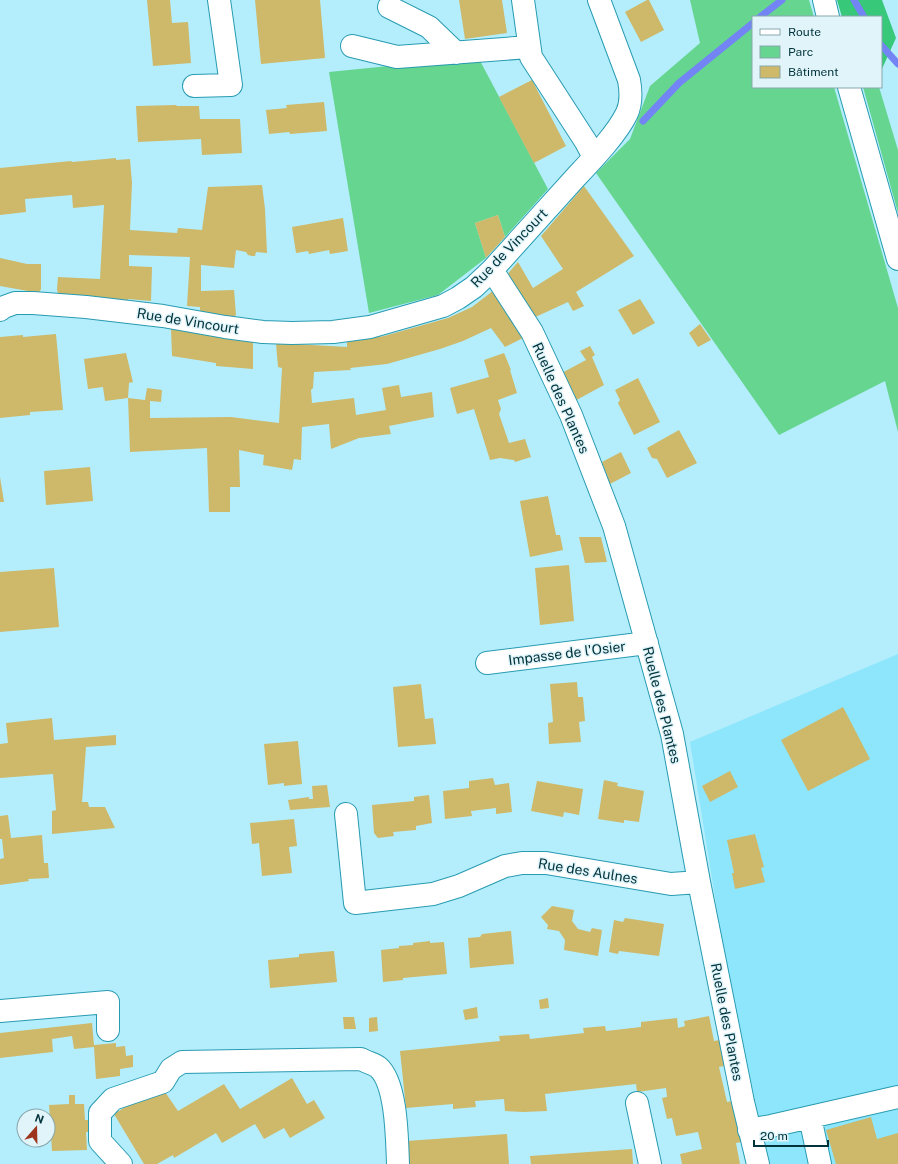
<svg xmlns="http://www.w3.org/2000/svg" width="898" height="1164" font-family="'Public Sans',sans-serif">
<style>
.built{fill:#8de6fb}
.green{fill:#65d590}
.forest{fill:#37c879}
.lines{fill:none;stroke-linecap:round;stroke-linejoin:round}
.stream{stroke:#7385f5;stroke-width:7}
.building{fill:#ceb869}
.minor-casing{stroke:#289bb1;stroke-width:24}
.major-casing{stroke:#289bb1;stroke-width:24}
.minor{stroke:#fff;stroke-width:22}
.major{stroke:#fff;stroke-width:22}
.labels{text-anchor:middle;stroke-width:3;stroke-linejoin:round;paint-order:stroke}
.street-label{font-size:14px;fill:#01333c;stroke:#e1f4f9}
</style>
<rect width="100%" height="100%" fill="#b4eefc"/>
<path class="built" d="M898,654V1164H758L690,742Z"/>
<path class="green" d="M690,0H809L814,17H753V87H834L898,308V432L885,381L779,435L596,173L630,139L650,86L700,43Z
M478,57L548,189L505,237L498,215L475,223L486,258L438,295L369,313L329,72Z
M863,87H879L898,150V213Z"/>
<path class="forest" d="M837,0H882L896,38L881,71V17H842Z"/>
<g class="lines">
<path class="stream" d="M854,0L864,17
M760,17L782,0
M881,45L898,64
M643,121L679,83L753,23"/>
</g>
<path class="building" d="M147,0H170L172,23L188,22L191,63L153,66Z
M255,0H320L325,58L261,64Z
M459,0H502L507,33L465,39Z
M647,0H649L664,30L641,42L625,12Z
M532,80L566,146L534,163L499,97Z
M324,102L327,131L290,134L289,132L269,134L266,110L287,108L286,105Z
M176,105L177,106H199L200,119H240L242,153L202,155L201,139L138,142L136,106Z
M116,158V160L130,159L132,183L130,230L177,233L178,228L202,230L208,187L262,185L265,209L267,253L256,252L255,256H252L248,255L246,252L236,250L234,268L201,265V291L234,290L236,315L233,317L200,312V307L187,306L190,257L129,255V266L152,267L151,301L128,299V300L58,294L57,289L58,277L100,279L104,205L73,208L72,195L25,199L26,212L0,215V168L71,161L72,162Z
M584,186L634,256L576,292L584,306L573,311L568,302L529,320L504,278L518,262L533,288L563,269L541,236Z
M498,215L505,237L486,258L475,223Z
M343,218L348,251L330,254L329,250L309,254L308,251L296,253L292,227Z
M0,258L27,264H41V289L39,293L0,286Z
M498,287L529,335L505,347L491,328L463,341L440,349L387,364L350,368L351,370L314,372L313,388L311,390L312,403L354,398L356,415L386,410L382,388L399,385L401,397L432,392L434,417L389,426L391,434L359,438L331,449L329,424L302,427L301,460L294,459L292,470L263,465L264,455L239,450L240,487H230V512H209L207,448L130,452L128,398L145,400L147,388L162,390L161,402L150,401V418L231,417L279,423L282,368L278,367L276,343L347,347V342L384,336L448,318L472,307Z
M640,299L655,323L633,335L618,310Z
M700,324L711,340L698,347L689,333Z
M171,329L216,334L253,342V369L216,366V363L172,356Z
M56,334L63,410L30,412V415L0,418V337L23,335V337Z
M590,346L595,355L592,357L604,385L571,403L558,375L586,360L580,351Z
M126,353L133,382L129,383L128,398L105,401L103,387L88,389L84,359Z
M504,353L511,370H510L517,393L498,400L501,409L499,414L509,443L525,439L531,457L515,462L514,460L500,458L490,460L474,409L457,414L450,388L489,377L484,360Z
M638,378L660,422L634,435L618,403L620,400L615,390Z
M679,430L697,463L667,478L657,459L652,458L647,448Z
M621,452L631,473L610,484L602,462Z
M90,467L93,501L46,505L44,471Z
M0,477L4,502H0Z
M548,496L556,535H560L563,550L530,557L520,501Z
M579,537H601L607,562L585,563Z
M569,565L574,621L540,625L535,568Z
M54,568L59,627L0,632V572Z
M577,682L578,697H583L585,721L579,722L581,742L549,744L548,723L553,722L550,684Z
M421,684L425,719L433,718L436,744L398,747L393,687Z
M843,707L870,759L808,791L781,740Z
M52,718L54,740L116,735V745L86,747L82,802H88L89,807H105L115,828L52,834V811L56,810L53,774L0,778V744L8,743L6,723Z
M298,741L302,784L284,786V783L268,785L264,744Z
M730,771L738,787L710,802L702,786Z
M493,778L495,785L509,783L512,812L496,814V808L471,811L472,816L445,819L443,791L469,788V781Z
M604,780L618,783L617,786L644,791L639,822L624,820V823L598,819Z
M537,781L583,789L579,815L564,812L563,817L531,811Z
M327,785L330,807L290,810L288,800L309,797V799H313L312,786Z
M429,795L432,823L416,826V830L393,832L394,836L378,838L374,833L372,805L414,801V797Z
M8,815L11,838L42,835L44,863H48L49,878L28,879L29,881L0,885V859L4,858L2,839H0V816Z
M294,819L297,846L289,847L292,873L262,876L259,843L252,844L250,823Z
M755,834L764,867L761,868L765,882L735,889L732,873H734L727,840Z
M552,906L574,910L572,921L578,929L590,932L592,928L602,930L598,956L564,950L565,940L559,931L547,929L548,925L541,917Z
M625,918L664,924L659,956L619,951L618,954L609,952L614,920L623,922Z
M511,931L514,964L470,968L468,938L480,937L482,934Z
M430,941V943L444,942L447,974L403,978V980L383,982L381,950L399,948V946L413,945V943Z
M334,951L337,982L270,988L268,960L299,957V954Z
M548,998L549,1008L540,1009L539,1000Z
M477,1007L478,1018L465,1020L463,1010Z
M709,1016L714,1041L719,1040L724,1066L719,1067L727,1102L732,1101L741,1142L736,1143L740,1164H682L680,1154L702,1149L698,1132L676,1136L672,1118L667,1119L662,1098L667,1097L666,1088L637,1092L636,1084L545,1094L547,1111L523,1112L505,1111L504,1099L475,1101L476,1107L453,1109V1104L406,1108L400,1051L500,1041L499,1036L529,1034L530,1039L584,1033L583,1028L605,1026L606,1031L641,1027V1022L677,1018L678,1028L685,1026L684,1021Z
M343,1017H354L356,1029H344Z
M377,1017L378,1031L369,1032V1018Z
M92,1023L94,1045L116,1043V1047L125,1046L126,1056L133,1055V1067L120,1069V1076L96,1079L94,1047L74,1049L72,1036L52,1039L53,1052L0,1058V1033Z
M292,1078L307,1104L314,1100L325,1118L290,1138L284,1128L264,1139L255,1124L222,1143L216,1133L174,1158L173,1155L157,1164H144L114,1114L146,1094L163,1089L178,1111L224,1084L240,1109Z
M69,1095H75V1104H84L85,1120H89V1132H86L87,1150L52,1151L49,1105L69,1104Z
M871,1117L877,1139L898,1133V1164H836L826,1130Z
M507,1134L509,1164H408L406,1141Z
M632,1149L633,1164H531L530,1156Z"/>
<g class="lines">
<defs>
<path id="minor" d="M523,0L531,57L586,142L594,157
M389,7L429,27L456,53
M352,46L397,57L529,47
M194,86L231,85L219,0
M492,270L532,332L571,415L614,526L672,734L699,882L743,1102L758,1164
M0,310L4,307L15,303H33L86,307L163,316L225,327L263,332L292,333L333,332L370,327L443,306L458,298L474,287L492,270C520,239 548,208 576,177C592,160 617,134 627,113C632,102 631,91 629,80L599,0
M487,663L647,643
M346,814L355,903L433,894L459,886L505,866L522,863H546L671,884L699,882
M0,1011L108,1002V1030
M637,1103L650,1164
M810,1117L820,1164
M749,1130L771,1126L898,1097
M121,1164L100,1141V1113L113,1099L163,1082L171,1069L182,1062L361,1059C366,1062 374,1064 378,1067C397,1083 397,1140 398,1164"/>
<path id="major" d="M824,0L828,17
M849,87L898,259"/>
</defs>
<use href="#minor" class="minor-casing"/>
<use href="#major" class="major-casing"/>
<use href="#minor" class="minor"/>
<use href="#major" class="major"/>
</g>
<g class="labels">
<g class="street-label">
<text transform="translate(509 248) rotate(-46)" y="5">Rue de Vincourt</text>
<text transform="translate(188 321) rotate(9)" y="5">Rue de Vincourt</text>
<text transform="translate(561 398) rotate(66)" y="5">Ruelle des Plantes</text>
<text transform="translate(567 653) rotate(-7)" y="5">Impasse de l'Osier</text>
<text transform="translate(662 705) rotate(76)" y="5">Ruelle des Plantes</text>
<text transform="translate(588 871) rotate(9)" y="5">Rue des Aulnes</text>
<text transform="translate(727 1022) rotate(79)" y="5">Ruelle des Plantes</text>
</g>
</g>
<rect x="752" y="16" width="130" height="72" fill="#e1f4f9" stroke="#87a7ad"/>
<rect x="760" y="29" width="20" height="6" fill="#ffffff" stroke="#87a7ad"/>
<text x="788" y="36" font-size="12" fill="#01333c">Route</text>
<rect x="760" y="46" width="20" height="12" fill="#65d590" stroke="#87a7ad"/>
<text x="788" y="56" font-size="12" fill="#01333c">Parc</text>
<rect x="760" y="66" width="20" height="12" fill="#ceb869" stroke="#87a7ad"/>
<text x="788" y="76" font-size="12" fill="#01333c">Bâtiment</text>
<g transform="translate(36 1128) rotate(20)"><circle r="19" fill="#e1f4f9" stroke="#87a7ad"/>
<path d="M0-3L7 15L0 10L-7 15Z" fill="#9d341c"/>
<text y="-6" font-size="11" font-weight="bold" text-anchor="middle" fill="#01333c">N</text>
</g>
<path d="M754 1140v6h74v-6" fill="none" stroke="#01333c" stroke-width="2"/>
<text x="760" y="1140" font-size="12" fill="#01333c" stroke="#e1f4f9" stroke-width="3" paint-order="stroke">20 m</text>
</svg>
